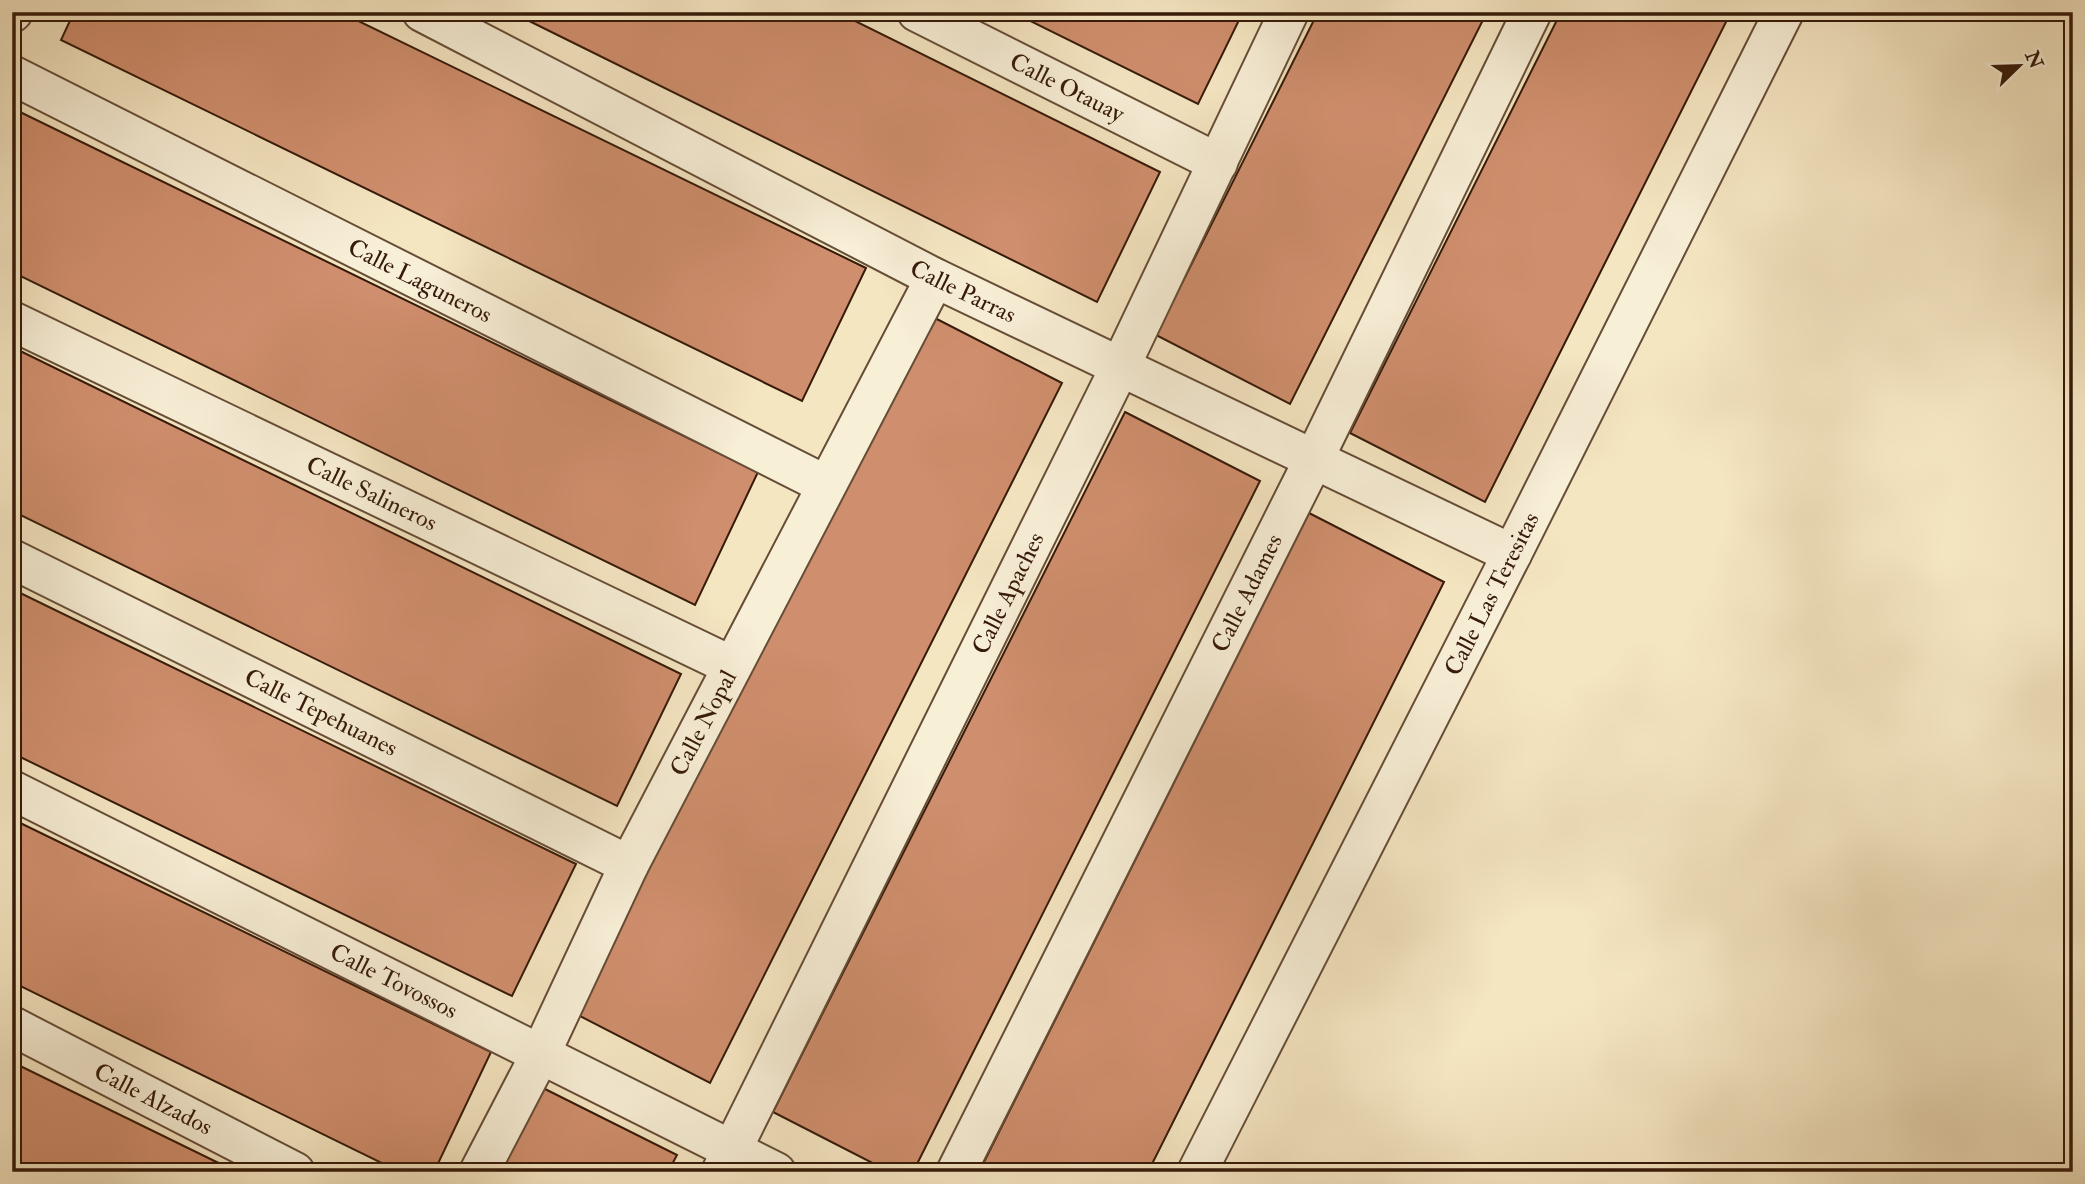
<svg xmlns="http://www.w3.org/2000/svg" width="2085" height="1184" font-family="'IM FELL Double Pica',serif">
<style>
.building{fill:#cf8e6d;stroke:#361a09;stroke-width:2}
.lines{fill:none;stroke-linecap:round;stroke-linejoin:round}
.minor-casing{stroke:#664d37;stroke-width:42}
.minor{stroke:#f8efd7;stroke-width:38}
.labels{text-anchor:middle;stroke-width:7;stroke-linejoin:round;paint-order:stroke}
.street-label{font-size:24px;fill:#361a09;stroke:#f8efd7}
</style>
<rect width="100%" height="100%" fill="#f5e6c2"/>
<filter id="stains"><feTurbulence type="fractalNoise" baseFrequency=".00286" numOctaves="4"/><feColorMatrix values="0 0 0 0 .2 0 0 0 0 .09 0 0 0 0 .02 0 0 0 .5 -.17"/></filter>
<radialGradient id="worn" r=".72"><stop offset=".6" stop-color="#630" stop-opacity="0"/><stop offset="1" stop-color="#630" stop-opacity=".3"/></radialGradient>
<path class="building" d="M74,12H340L866,268L802,401L61,40Z
M511,12H837L1160,172L1097,302Z
M1012,12H1243L1198,104Z
M1318,12H1487L1290,404L1156,335Z
M1561,12H1731L1485,502L1350,433Z
M18,111L758,472L695,605L12,272V122Z
M927,314L1062,383L710,1083L576,1014Z
M12,347L681,674L617,806L12,511Z
M1125,412L1260,481L913,1172H890L773,1112Z
M1309,513L1444,582L1148,1172H979Z
M12,589L576,864L512,996L12,753Z
M12,819L491,1052L434,1172H400L12,982Z
M12,1062L237,1172H12Z
M541,1087L677,1155L668,1172H498Z"/>
<g class="lines">
<defs>
<g id="minor">
<path id="s1" d="M422,12L935,278L1512,554"/>
<path id="s2" d="M917,12L1218,163"/>
<path d="M12,13L13,12"/>
<path id="s3" d="M12,75L826,485"/>
<path id="s4" d="M12,321L732,666"/>
<path id="s5" d="M12,559L629,865"/>
<path id="s6" d="M12,790L776,1172"/>
<path id="s7" d="M12,1026L295,1172"/>
<path id="s8" d="M479,1172L540,1055L629,865L935,278"/>
<path id="s9" d="M721,1172L1121,365L1289,12"/>
<path id="s10" d="M956,1172L1314,459L1532,12"/>
<path id="s11" d="M1197,1172L1512,554L1784,12"/>
</g>
</defs>
<use href="#minor" class="minor-casing"/>
<use href="#minor" class="minor"/>
</g>
<g class="labels">
<g class="street-label">
<text dy="8" stroke="none"><textPath href="#s2" startOffset="168">Calle Otauay</textPath></text>
<text dy="8" stroke="none"><textPath href="#s3" startOffset="457">Calle Laguneros</textPath></text>
<text dy="8" stroke="none"><textPath href="#s1" startOffset="609">Calle Parras</textPath></text>
<text dy="8" stroke="none"><textPath href="#s4" startOffset="399">Calle Salineros</textPath></text>
<text dy="8" stroke="none"><textPath href="#s9" startOffset="646">Calle Apaches</textPath></text>
<text dy="8" stroke="none"><textPath href="#s10" startOffset="648">Calle Adames</textPath></text>
<text dy="8" stroke="none"><textPath href="#s11" startOffset="649">Calle Las Teresitas</textPath></text>
<text dy="8" stroke="none"><textPath href="#s5" startOffset="345">Calle Tepehuanes</textPath></text>
<text dy="8" stroke="none"><textPath href="#s8" startOffset="502">Calle Nopal</textPath></text>
<text dy="8" stroke="none"><textPath href="#s6" startOffset="427">Calle Tovossos</textPath></text>
<text dy="8" stroke="none"><textPath href="#s7" startOffset="159">Calle Alzados</textPath></text>
</g>
</g>
<rect width="2085" height="1184" fill="none" stroke="#f5e6c2" stroke-width="42"/>
<rect x="14" y="14" width="2057" height="1156" fill="none" stroke="#361a09" stroke-width="3.5"/>
<rect x="21" y="21" width="2043" height="1142" fill="none" stroke="#361a09" stroke-width="2"/>
<g transform="translate(2019 66) rotate(67)" stroke="#f8efd7" stroke-width="5" paint-order="stroke">
<path d="M0-5L12 26L0 18L-12 26Z" fill="#361a09"/>
<text y="-10" font-size="19" font-weight="bold" text-anchor="middle" fill="#361a09">N</text>
</g>
<rect width="100%" height="100%" filter="url(#stains)"/>
<rect width="100%" height="100%" fill="url(#worn)"/>
</svg>
